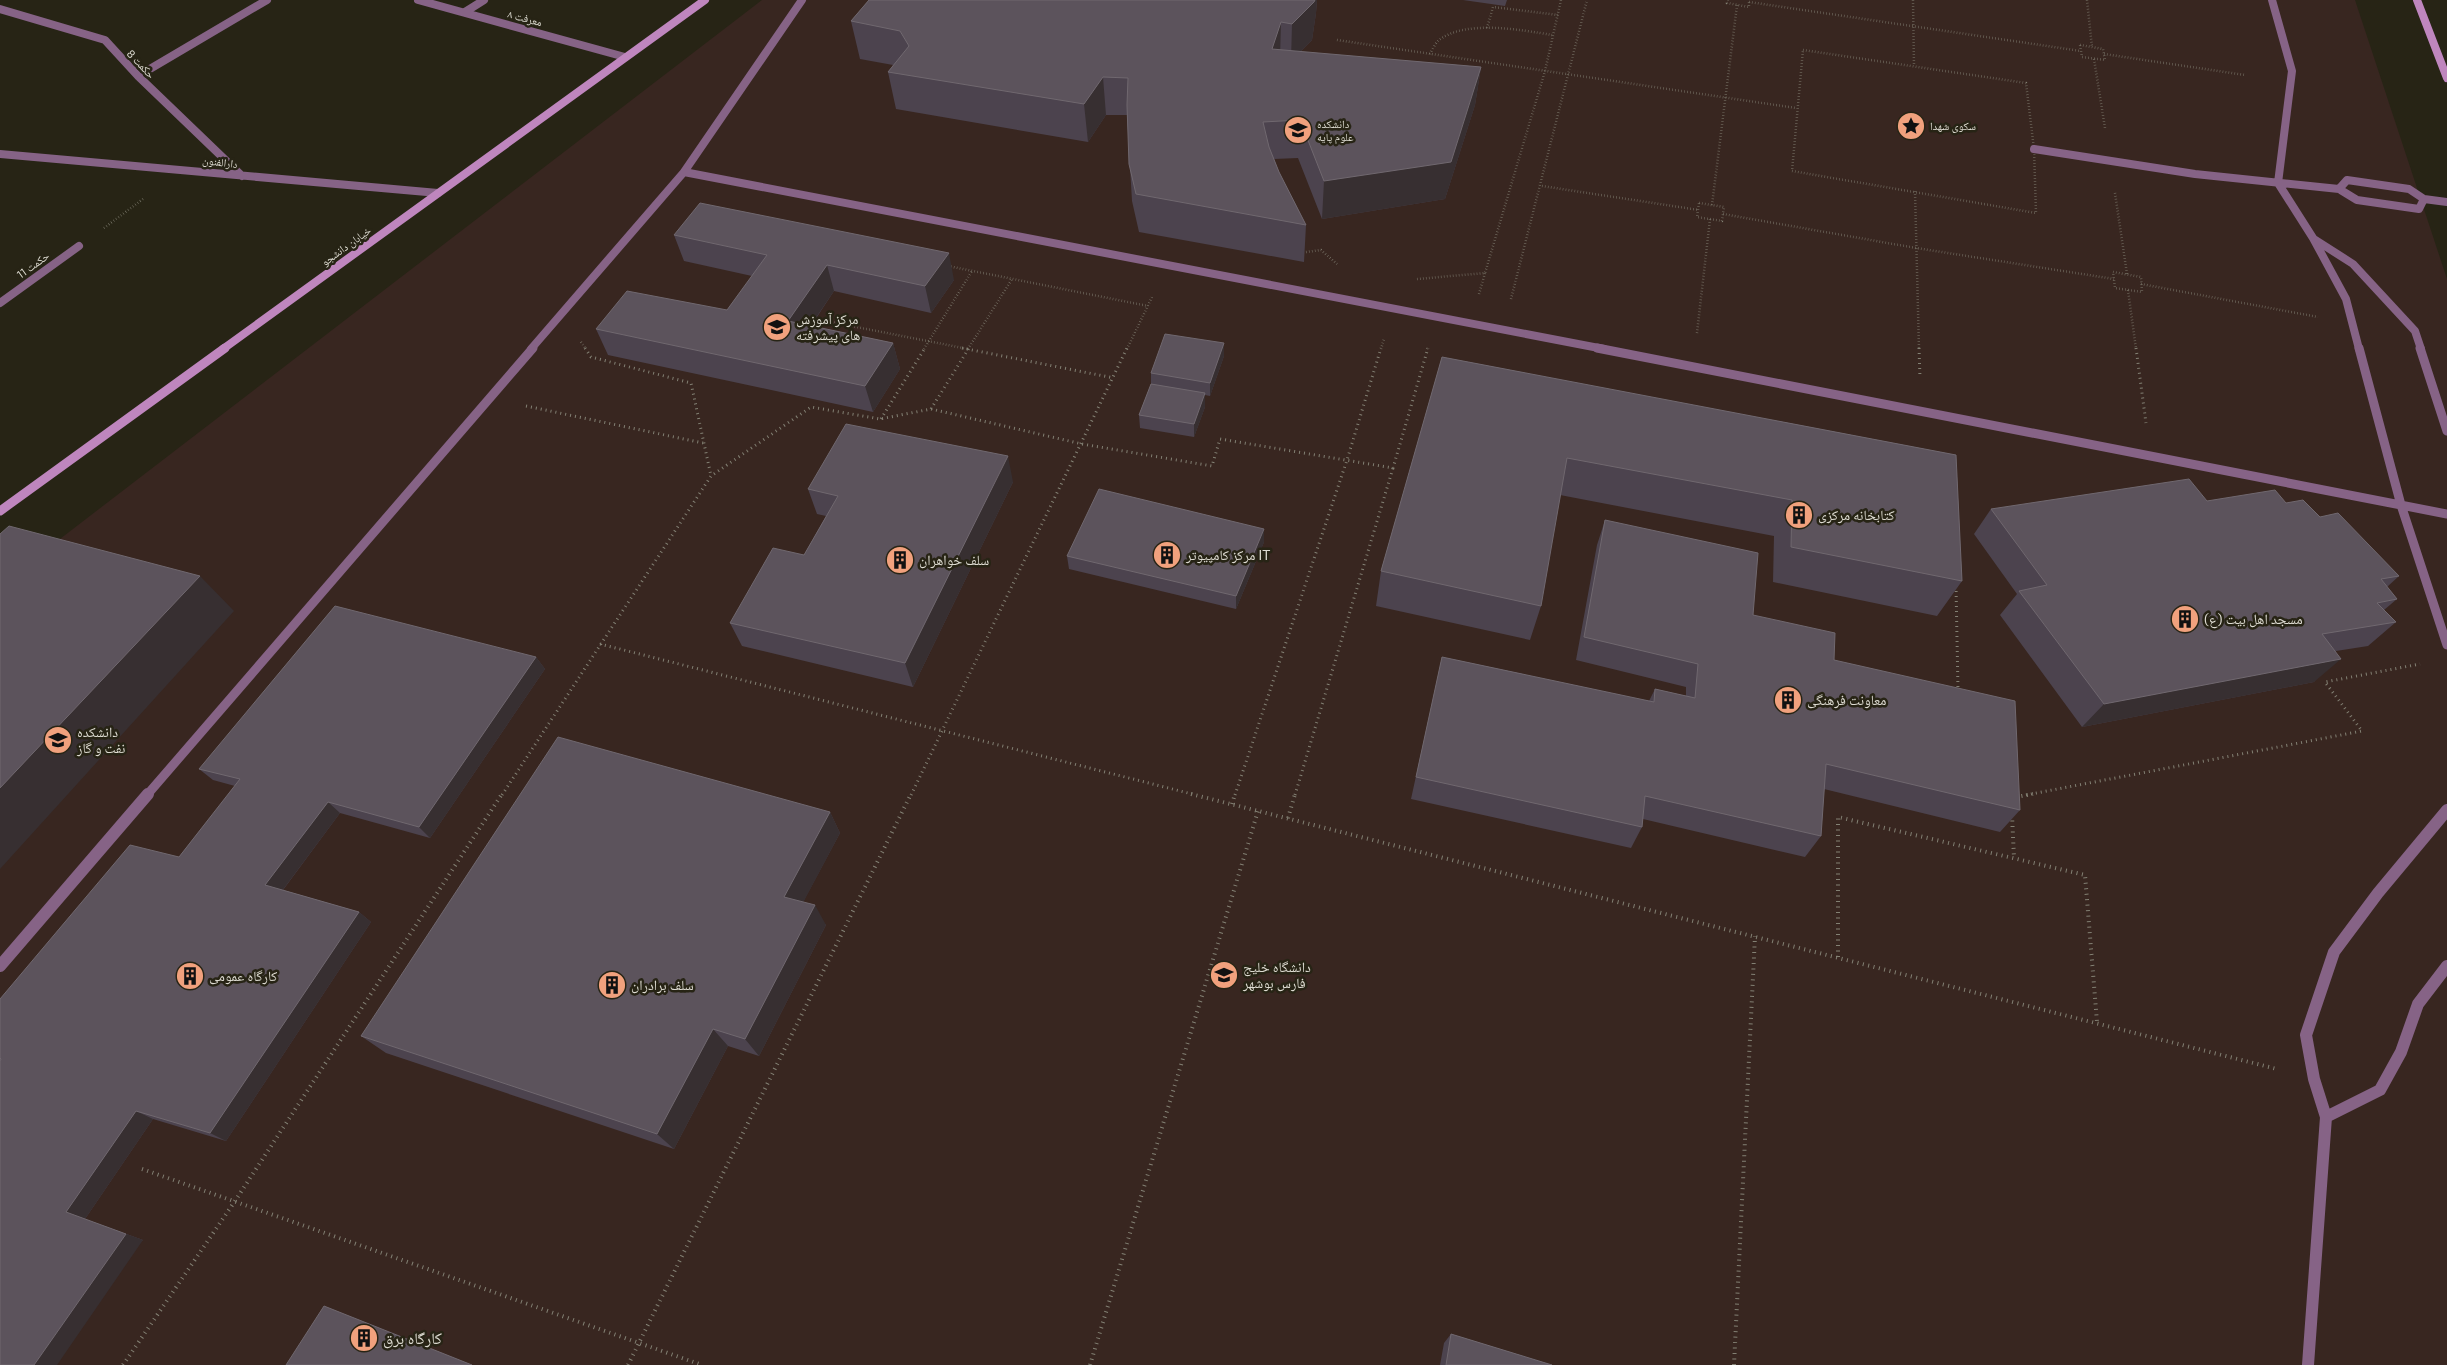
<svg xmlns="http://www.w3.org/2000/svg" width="2447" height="1365" font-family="'Exo 2','Noto Naskh Arabic',sans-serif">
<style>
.education{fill:#382620}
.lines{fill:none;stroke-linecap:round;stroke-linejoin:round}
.path-far2{stroke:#838174;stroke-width:2.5;stroke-dasharray:0.5 2.5;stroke-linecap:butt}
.path-far1{stroke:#838174;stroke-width:3;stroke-dasharray:1 4;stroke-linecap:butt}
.path{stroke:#838174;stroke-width:4;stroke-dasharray:1 4.5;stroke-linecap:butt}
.lane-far2{stroke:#866386;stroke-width:8}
.lane-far1{stroke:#866386;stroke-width:9}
.lane{stroke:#866386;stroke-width:12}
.street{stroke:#866386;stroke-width:8}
.secondary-far1{stroke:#bf86be;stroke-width:8}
.secondary{stroke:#bf86be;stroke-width:9}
.wall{fill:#4c434e}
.shaded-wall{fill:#372f31}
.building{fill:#5c535c;stroke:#70686f}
.labels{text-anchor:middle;stroke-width:5;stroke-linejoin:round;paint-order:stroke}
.far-street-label{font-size:11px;fill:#dedcd2;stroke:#272415}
.far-poi-label{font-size:11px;fill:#dedcd2;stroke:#272415;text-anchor:start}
.poi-label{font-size:14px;fill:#dedcd2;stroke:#272415;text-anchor:start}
.near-poi-label{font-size:16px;fill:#dedcd2;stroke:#272415;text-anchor:start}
</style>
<rect width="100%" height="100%" fill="#272415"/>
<path class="education" d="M762,0H2355L2447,279V1365H0V585Z"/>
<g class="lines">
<path class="path-far2" d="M1728,0L1727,3L1749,7V1
M1913,0L1914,66
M2087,0L2092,47
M1749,2L2081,51
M1487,28L1493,7L1558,15
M1337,40L1796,108
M2080,45L2103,49L2105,60L2082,57Z
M1803,50L2026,83L2034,149L2036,213L1792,171Z
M1430,54C1432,50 1435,44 1438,41C1464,19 1521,30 1552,35
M2104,54L2245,75
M2094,59L2105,128
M1542,186L1699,210
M1915,191L1919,349
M2115,193L2127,274
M1699,203L1724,207L1722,221L1697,217Z
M1712,205L1737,5
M1723,214L1916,248L2114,279
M104,228L143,199
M1306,252L1321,250L1337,264
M948,266L1148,306
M2113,272L2141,277L2142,292L2115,288Z
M1417,279L1485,273L1545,71L1561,0
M2141,284L2318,317
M2128,290L2136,349
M1479,294L1485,273
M1511,299L1587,0
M831,322L968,349
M1697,333L1710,219
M581,342L586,349
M924,349L972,271
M968,349L1012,279
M1127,349L1153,295
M1381,349L1384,339
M1427,349L1428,347"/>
<path class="path-far1" d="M585,348L591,357L691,383L711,476
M962,348L1114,378
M1919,348L1920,378
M2136,348L2146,423
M526,406L703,443
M931,409L969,348
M881,419L925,348
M1956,586L1958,690
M600,644L1196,795
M502,795L711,476L811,407L880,419L931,409L1082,444L1212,466L1220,439L1393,468L1428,348
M911,795L1127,348
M1235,795L1347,460L1381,348
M1295,795L1393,468
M2026,795L2362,731L2325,682L2420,664"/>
<path class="path" d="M1191,794L2277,1069
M2016,797L2033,794
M1232,804L1235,794
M2012,815L2014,858
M1288,818L1295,794
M1838,957V817L2085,875L2097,1022
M142,1169L702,1365
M123,1365L235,1201L502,794
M628,1365L911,794
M1090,1365L1258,811
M1734,1365L1755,936"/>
<path class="lane-far2" d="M2272,0L2292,71L2278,183L2313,238L2346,299L2359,349
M2034,149L2195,174L2339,189L2357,200L2419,209L2424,199
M684,172L802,0
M2339,189L2347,180L2409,189L2424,199L2447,202
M2314,239L2353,264L2415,331L2421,349
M531,349L684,172L1604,349"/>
<path class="lane-far1" d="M1597,348L2447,514
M2359,348L2401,505L2447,645
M2420,348L2447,431
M147,795L533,348"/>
<path class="lane" d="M0,966L148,794
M2326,1117L2380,1090L2401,1052L2418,1004L2447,966
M2308,1365L2326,1117L2314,1079L2306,1035L2334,952L2378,893L2447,810"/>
<path class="street" d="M418,0L625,57
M0,9L105,40L138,76L242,176
M465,12L484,0
M138,76L267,0
M0,154L438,193
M0,303L79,246"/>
<path class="secondary-far1" d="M2417,0L2447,78
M223,349L705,0"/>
<path class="secondary" d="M0,511L225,348"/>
</g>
<path class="wall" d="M869,0H1317L1316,13L1312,40L1300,52L1481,67L1475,105L1445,199L1322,219L1298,158L1274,159L1279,172L1306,225L1304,262L1139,232L1132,201L1127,115H1106L1088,142L896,109L888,72L893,65L860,59L851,21Z
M1463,0H1507L1505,6Z
M674,235L954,280L931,313L834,291L811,326L893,343L900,369L873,412L608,355L596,329L727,310L752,276L684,261Z
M1224,343V356L1210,396L1205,395V407L1194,437L1140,428L1139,415L1151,384V373Z
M1442,357L1956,455L1962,581L1937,616L1773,582L1774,536L1560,495L1541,606L1530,640L1376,606L1381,571Z
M1013,482L913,687L742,646L730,623L804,555L826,516L817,514L808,489Z
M2207,501L2286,503L2320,517L2399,576L2387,587L2397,599L2384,610L2396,622L2368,646L2336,651L2314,682L2082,727L2000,615L2017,594L1974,534L1991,509Z
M1605,520L1753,615L1834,660L2020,810L2000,832L1824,789L1821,836L1805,857L1643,819L1642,827L1631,848L1411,799L1442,657L1649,701L1655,689L1686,696V687L1576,660L1597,545Z
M1264,542L1236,609L1069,569L1067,556Z
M536,657L545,669L430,838L340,813L283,890L359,912L371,922L226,1141L153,1119L85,1219L143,1240L0,1365V999L179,857L235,786L213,780L199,769Z
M830,812L840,833L803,902L826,925L759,1056L728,1046L674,1149L386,1053L361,1036Z
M1451,1334L1552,1365H1440L1444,1343Z"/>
<path class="shaded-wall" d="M1315,0H1317L1316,13L1312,40L1291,61L1292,24Z
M1281,22L1280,60L1272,49Z
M1481,67L1475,105L1445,199L1322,219L1324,181Z
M1103,77L1106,115L1088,142L1084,104Z
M949,253L954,280L931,313L925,286Z
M827,265L834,291L796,347L788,321Z
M893,343L900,369L873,412L865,386Z
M1224,343V356L1210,396V383Z
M1205,393V407L1194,437V424Z
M1008,456L1013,482L913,687L905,663Z
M1264,529V542L1236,609V596Z
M200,576L234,611L0,869V788Z
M536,657L545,669L430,838L419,827Z
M2341,659L2314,682L2082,727L2104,704Z
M328,802L340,813L279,895L265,885Z
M830,812L840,833L796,916L784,897Z
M815,905L826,925L759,1056L745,1039Z
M359,912L371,922L226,1141L210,1133Z
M713,1029L728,1046L674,1149L657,1134Z
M136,1111L153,1119L85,1219L143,1240L57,1365H34L66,1212Z"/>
<path class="building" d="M869,0H1315L1314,2L1292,24L1281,22L1272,49L1481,67L1451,162L1324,181L1300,120L1263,122L1269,147L1279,172L1306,225L1136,194L1129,164L1127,105L1128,78L1103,77L1084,104L888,72L909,46L900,31L851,21Z
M700,203L949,253L925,286L827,265L788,321L893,343L865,386L596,329L627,291L727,310L767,255L674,235Z
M1165,334L1224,343L1210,383L1151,373Z
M1442,357L1956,455L1962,581L1791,547L1792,500L1567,458L1541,606L1381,571Z
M1151,384L1205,393L1194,424L1139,415Z
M846,424L1008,456L905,663L730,623L773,548L804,555L838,496L808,489Z
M2189,479L2207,501L2275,490L2286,503L2303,500L2320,517L2338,513L2399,576L2381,579L2397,599L2377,603L2396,622L2322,634L2341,659L2104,704L2019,591L2047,585L1991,509Z
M1099,489L1264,529L1236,596L1067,556Z
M1605,520L1758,553L1753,615L1835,633L1834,660L2015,701L2020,810L1826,764L1821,836L1645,796L1642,827L1416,777L1442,657L1654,702L1655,689L1695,698L1698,664L1584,637Z
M9,526L200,576L0,788V534Z
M335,606L536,657L419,827L328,802L265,885L359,912L210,1133L136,1111L66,1212L126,1234L34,1365H0V1061L1,1059L0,1058V999L130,845L179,857L240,779L199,769Z
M558,737L830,812L784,897L815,905L745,1039L713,1029L657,1134L361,1036Z
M324,1306L472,1365H286Z
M1451,1334L1552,1365H1446Z"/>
<defs>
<symbol id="sight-disc" viewBox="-11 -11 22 22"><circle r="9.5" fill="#f1a17d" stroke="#272415"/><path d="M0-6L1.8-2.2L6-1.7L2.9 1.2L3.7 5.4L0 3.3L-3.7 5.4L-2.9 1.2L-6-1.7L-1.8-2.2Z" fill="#111"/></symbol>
<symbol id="university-disc" viewBox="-11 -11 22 22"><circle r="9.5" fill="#f1a17d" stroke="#272415"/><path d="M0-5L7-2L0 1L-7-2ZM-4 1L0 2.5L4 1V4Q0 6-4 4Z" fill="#111"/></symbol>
<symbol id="building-disc" viewBox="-11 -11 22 22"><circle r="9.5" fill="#f1a17d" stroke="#272415"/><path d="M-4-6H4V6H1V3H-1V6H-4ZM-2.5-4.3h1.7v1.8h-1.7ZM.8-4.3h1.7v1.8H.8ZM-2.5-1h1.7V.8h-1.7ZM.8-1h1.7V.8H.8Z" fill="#111"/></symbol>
</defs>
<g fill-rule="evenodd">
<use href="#sight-disc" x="1895" y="110" width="32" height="32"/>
<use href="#university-disc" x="1282" y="114" width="32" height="32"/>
<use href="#university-disc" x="761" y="311" width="32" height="32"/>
<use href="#building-disc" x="1783" y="499" width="32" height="32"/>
<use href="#building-disc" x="1151" y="539" width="32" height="32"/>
<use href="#building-disc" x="884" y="544" width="32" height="32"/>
<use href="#building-disc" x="2169" y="603" width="32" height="32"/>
<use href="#building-disc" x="1772" y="684" width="32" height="32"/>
<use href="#university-disc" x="42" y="724" width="32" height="32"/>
<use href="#university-disc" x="1208" y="959" width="32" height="32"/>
<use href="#building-disc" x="174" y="960" width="32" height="32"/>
<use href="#building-disc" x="596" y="969" width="32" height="32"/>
<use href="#building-disc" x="348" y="1322" width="32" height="32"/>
</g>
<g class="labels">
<g class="far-street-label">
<text transform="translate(525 18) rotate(15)" y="4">معرفت ۸</text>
<text transform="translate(141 64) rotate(46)" y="4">حکمت 8</text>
<text transform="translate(220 162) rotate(7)" y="4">دارالفنون</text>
<text transform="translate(346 246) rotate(-36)" y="4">خیابان دانشجو</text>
<text transform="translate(33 265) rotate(-36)" y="4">حکمت 11</text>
</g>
<g class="far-poi-label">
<text x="1317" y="128">دانشکده<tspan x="1317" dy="13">علوم پایه</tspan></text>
<text x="1930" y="130">سکوی شهدا</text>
</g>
<g class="poi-label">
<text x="796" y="324">مرکز آموزش<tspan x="796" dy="16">های پیشرفته</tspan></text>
<text x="1818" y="520">کتابخانه مرکزی</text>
<text x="1186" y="560">مرکز کامپیوتر IT</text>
<text x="919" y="565">سلف خواهران</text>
<text x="2204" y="624">مسجد اهل بیت (ع)</text>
<text x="1807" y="705">معاونت فرهنگی</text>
<text x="77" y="737">دانشکده<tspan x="77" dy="16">نفت و گاز</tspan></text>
<text x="1243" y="972">دانشگاه خلیج<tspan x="1243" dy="16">فارس بوشهر</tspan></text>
<text x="209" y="981">کارگاه عمومی</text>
<text x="631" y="990">سلف برادران</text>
</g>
<g class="near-poi-label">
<text x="383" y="1344">کارگاه برق</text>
</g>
</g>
</svg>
